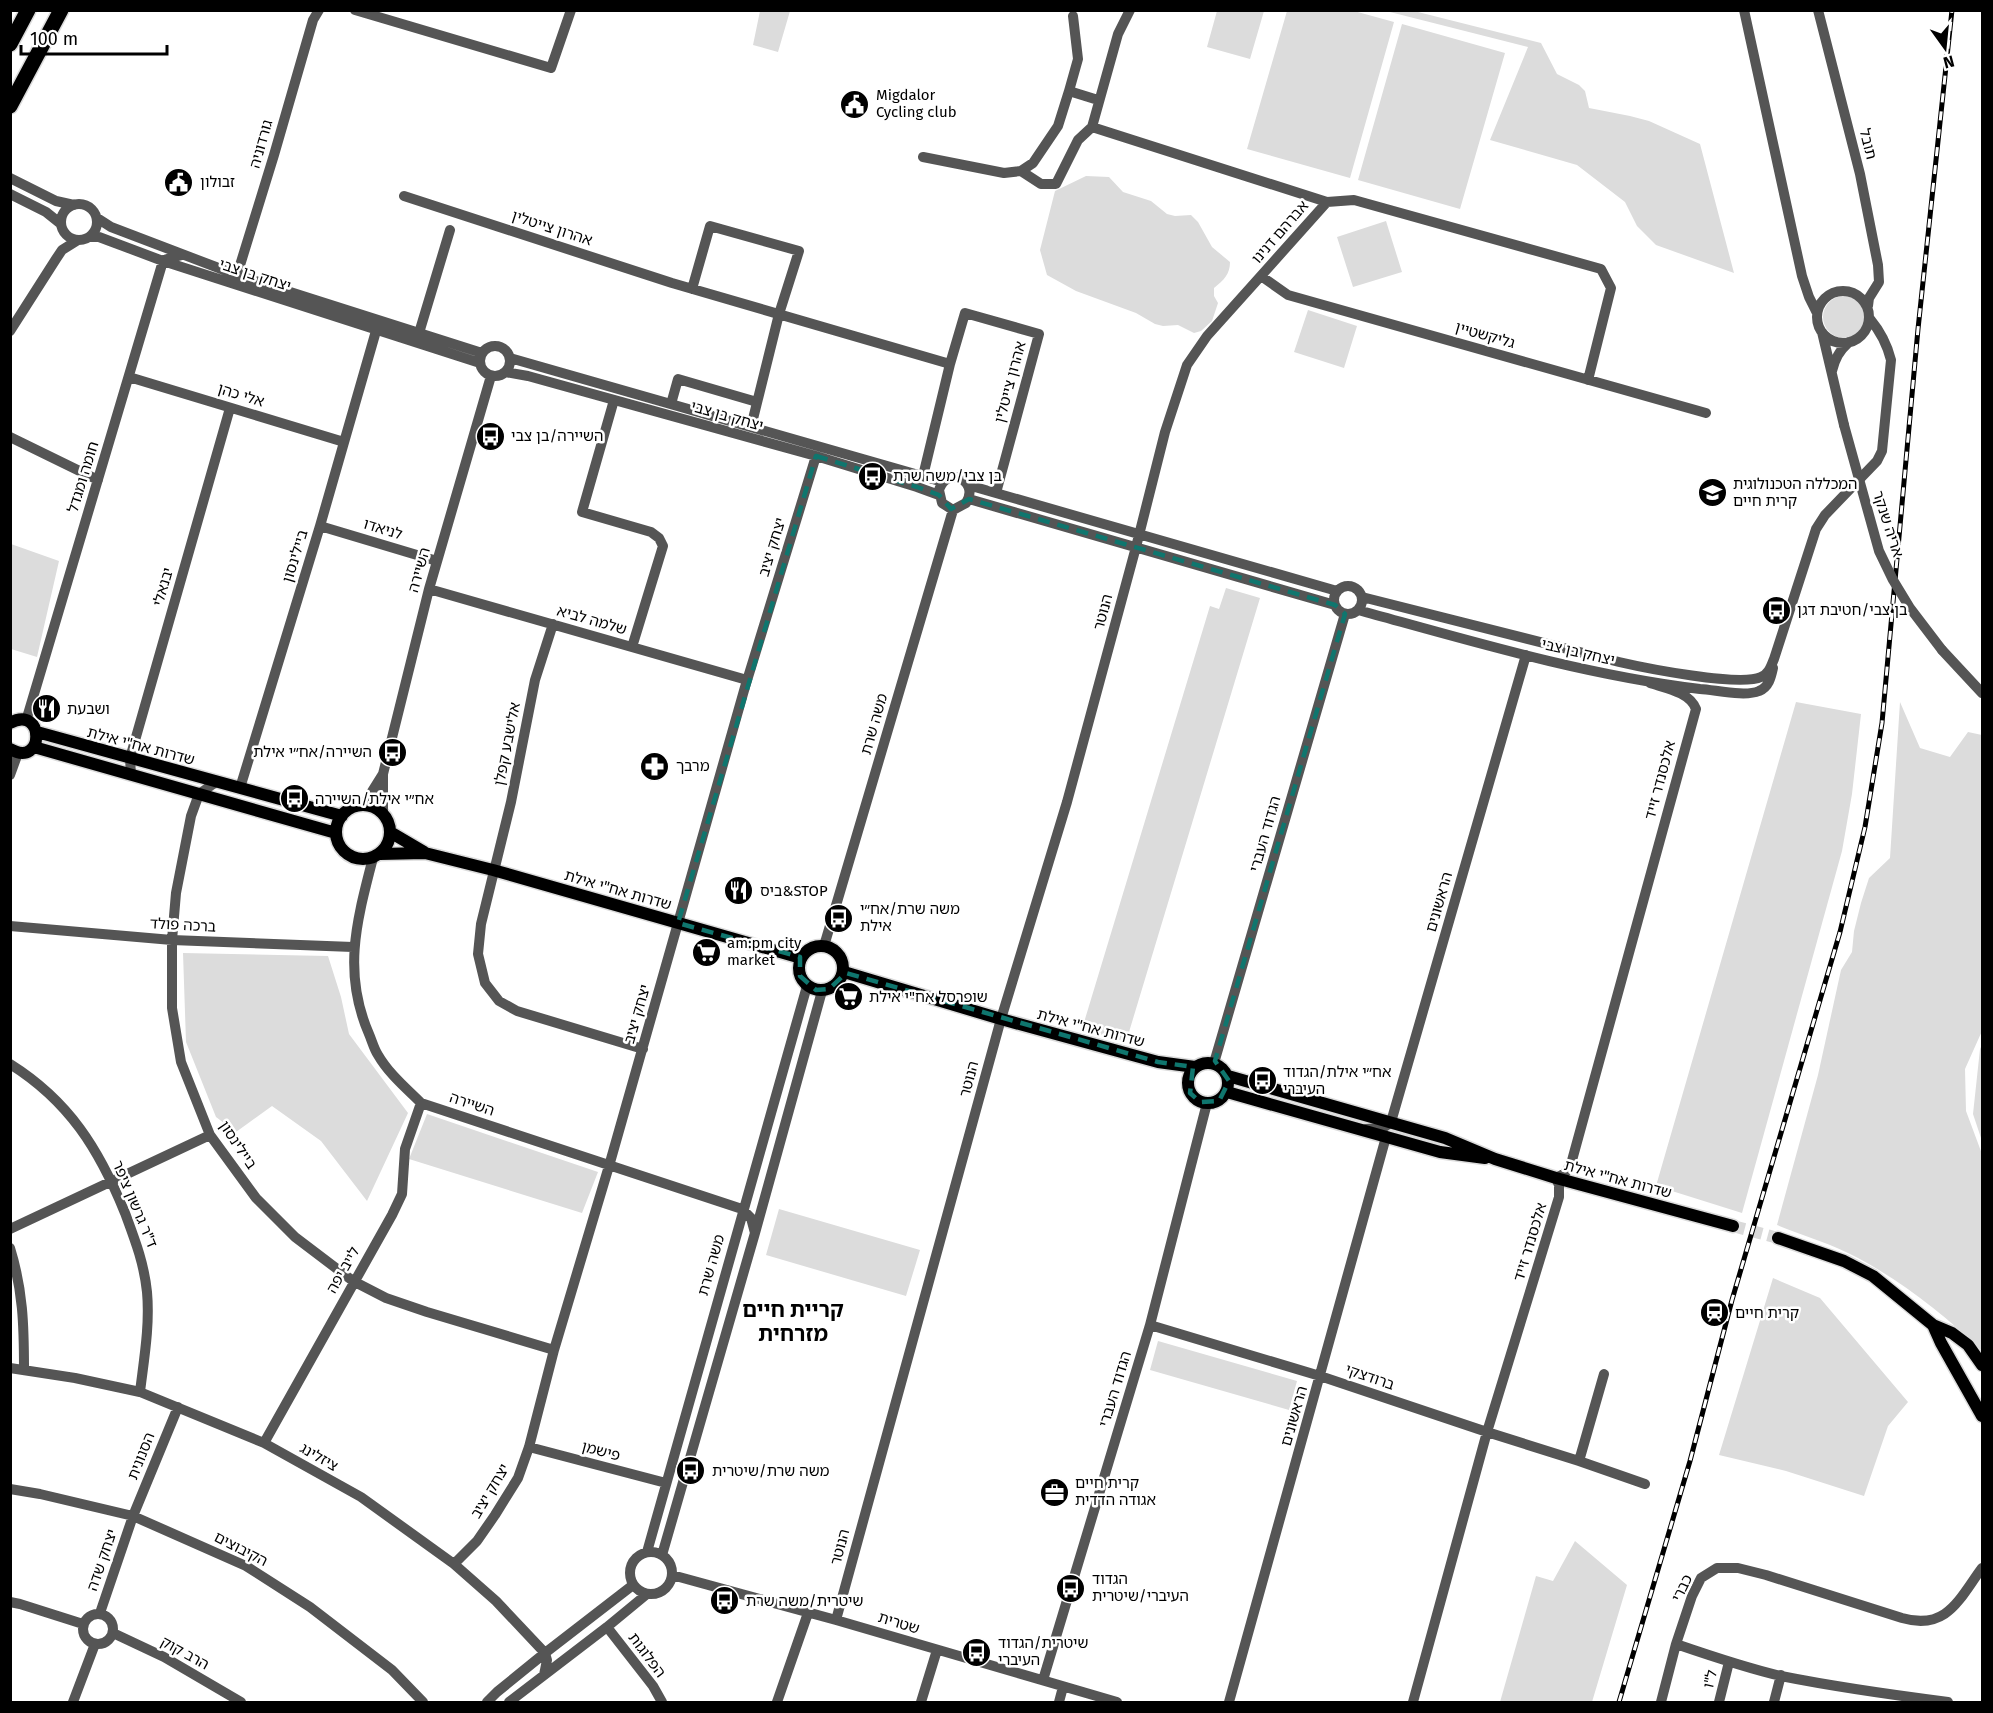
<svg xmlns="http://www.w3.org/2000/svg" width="1993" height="1713" font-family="'Fira Sans','Noto Sans Hebrew',sans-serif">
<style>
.green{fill:#dcdcdc}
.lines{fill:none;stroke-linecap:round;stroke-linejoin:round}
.major-tunnel{stroke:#d9d9d9;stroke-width:12;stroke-dasharray:12 6;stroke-linecap:butt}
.major-casing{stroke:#dbdbdb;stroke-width:15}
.highway-casing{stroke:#dbdbdb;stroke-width:18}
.minor{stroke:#555;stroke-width:10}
.major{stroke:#000;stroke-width:12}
.highway{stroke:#000;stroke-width:15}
.rail-casing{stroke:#000;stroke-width:5}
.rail{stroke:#fff;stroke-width:3;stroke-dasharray:9;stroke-linecap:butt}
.minor-bridge{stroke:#555;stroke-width:10}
.marked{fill:none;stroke:#0f766e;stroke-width:4.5;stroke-dasharray:12 8;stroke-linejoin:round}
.labels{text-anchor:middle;stroke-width:5;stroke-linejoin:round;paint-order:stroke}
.poi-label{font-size:15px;fill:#000;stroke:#fff;text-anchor:start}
.street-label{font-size:15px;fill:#000;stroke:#fff}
.district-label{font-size:21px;font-weight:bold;fill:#000;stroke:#fff}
</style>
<rect width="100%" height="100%" fill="#fff"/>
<path class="green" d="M760,11H790L778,52L753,45Z
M1217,11H1264L1250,59L1207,47Z
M1287,11H1354L1394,22L1350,178L1247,149Z
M1386,11H1414L1541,43L1557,74L1579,85L1585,91L1589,108L1630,116L1649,121L1700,144L1734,273L1656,245L1637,226L1625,202L1577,165L1490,140L1528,47Z
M1402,24L1505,53L1460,209L1358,180Z
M1086,176L1109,177L1123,192L1151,201L1167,214L1175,216L1191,215L1198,222L1212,247L1230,262C1230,274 1224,280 1214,288V296L1218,303L1212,321L1201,331L1194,333L1178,325L1163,326L1155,324L1136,313L1076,291L1047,275L1040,250L1055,191Z
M1386,221L1402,272L1353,287L1337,237Z
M1823 317a21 21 0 1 1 42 0a21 21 0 1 1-42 0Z
M1308,310L1357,326L1344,368L1294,352Z
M11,544L59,561L37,657L11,649Z
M1226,588L1260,598L1126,1042L1082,1029L1210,606L1219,609Z
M1796,702L1861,714L1852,794L1842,851L1742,1213L1656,1186Z
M1900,702L1920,748L1950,757L1968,732L1982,735V1031L1965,1069L1966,1111L1982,1154V1351C1945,1315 1904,1283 1858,1258C1833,1244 1804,1236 1777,1225L1818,1075L1841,970L1852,952L1854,931L1861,903L1869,878L1890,858Z
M183,953L328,956L341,997L349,1034L408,1113L367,1201L321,1141L272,1106L236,1132L216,1117L186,1042Z
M1982,1045V1141L1973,1114L1980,1049Z
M427,1114L598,1172L582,1213L409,1159Z
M779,1209L920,1250L906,1296L766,1255Z
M1773,1278L1820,1298L1908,1402L1888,1426L1864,1496L1786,1471L1719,1455Z
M1158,1341L1297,1381L1289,1410L1150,1370Z
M1575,1541L1627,1585L1592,1702H1500L1536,1576L1553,1581Z"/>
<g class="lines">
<path class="major-tunnel" d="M1733,1226L1778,1238"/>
<defs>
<path id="major" d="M10,723C45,704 45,769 10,749
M37,732L342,816
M34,747L336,833
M336 832a27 27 0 1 1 54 0a27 27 0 1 1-54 0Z
M390,832L424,852
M380,854L425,853L493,870L801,958
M799 968a22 22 0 1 1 44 0a22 22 0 1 1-44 0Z
M844,972L1001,1019L1158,1062L1195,1067
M1188 1083a20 20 0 1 1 40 0a20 20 0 1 1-40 0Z
M1228,1076L1445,1138L1495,1159L1556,1178L1733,1226
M1227,1092L1440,1152L1485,1158
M1778,1238L1844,1261L1873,1276L1933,1325L1952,1333L1968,1345L1982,1365
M1933,1325L1941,1343L1982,1416"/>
<path id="highway" d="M10,44L28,10
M10,106L61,10"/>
</defs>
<use href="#major" class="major-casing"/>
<use href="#highway" class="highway-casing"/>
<path class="minor" d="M355,10L551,68L571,10
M1130,10L1118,34L1092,127L1327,202L1354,200L1601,269L1611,288L1588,380
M1744,10L1802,276L1809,297L1817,313
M1818,10L1860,174L1878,265L1879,282L1869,298L1868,306
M1069,91L1078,59L1073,16
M923,157L1004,173L1021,171L1033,163L1058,126L1069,91L1098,100
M1021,171L1041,184H1056L1078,140L1092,127
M10,178L56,201L74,205
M10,194L46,212L61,224
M404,196L672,283L950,364
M61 222a18 18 0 1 1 36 0a18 18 0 1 1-36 0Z
M97,218L111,227L237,275L482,353
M90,237H99L163,261L480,363
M1261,276L1288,295L1706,413
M241,281L237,275L274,155L313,20L319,10
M692,289L710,226L799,251L779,314L751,427
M1817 317a26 26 0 1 1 52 0a26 26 0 1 1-52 0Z
M10,331L56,259L62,250L78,240
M1822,332L1844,425
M419,333L450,230
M480 361a15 15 0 1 1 30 0a15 15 0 1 1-30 0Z
M510,358L943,482
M1832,371C1835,359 1839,351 1849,342
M505,372L528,376L816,456L917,487L939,495
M129,377L344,442
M614,400L582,512L651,532L659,538L663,546L632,647
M671,404L678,379L757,402
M10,437L98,480
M923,476L950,364L965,313L1039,334L996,493
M957,477C969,481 973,492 966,503L953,510L942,503L939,490C942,481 947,477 957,477Z
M968,485L1337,591
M969,499L1335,605
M320,526L437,561
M1334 600a14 14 0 1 1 28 0a14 14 0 1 1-28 0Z
M429,589L747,680
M1362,597L1619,662C1645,668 1740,687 1761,677C1769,674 1771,666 1774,659L1816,529L1825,515L1877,461L1882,451L1891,360C1887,344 1880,331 1870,319
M1358,610C1471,641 1584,675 1700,689C1716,690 1745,697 1759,691C1769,687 1771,677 1773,668
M553,624L535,680L511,802L481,924L478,954L485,983L499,1001L517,1011L643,1049
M1942,650L1982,693
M26,721L163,261L167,259L182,255
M10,775L18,753
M131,775L130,758L230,408
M216,782L199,794L191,816L176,893L172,940V1008L181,1062L210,1135L256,1198L295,1237L353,1281L386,1298L427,1312L554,1350
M240,788L320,526L376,331
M363,806L383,774
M383,814V774L429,589L491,376
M373,858C357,920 342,972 369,1034C372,1041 374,1049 378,1055C389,1074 406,1088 421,1103L742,1209L751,1218L755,1233
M10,926L172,940L353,947
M824,946L953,510
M1214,1063L1345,614
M10,1064C69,1101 99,1149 125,1213C135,1240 144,1263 147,1292C150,1325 144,1359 140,1392
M1366,1129L1383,1128L1391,1122L1526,655
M10,1229L210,1135
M10,1248C23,1290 24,1325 24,1370
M1150,1325L1320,1376L1487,1432L1579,1461L1604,1374
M10,1368L75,1378L140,1392L264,1443L361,1497L454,1564L496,1601L545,1653L547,1660L544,1675
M264,1443L392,1215L402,1194L405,1149L421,1103
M529,1447L666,1483
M1579,1461L1645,1484
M10,1489L40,1494L133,1516L246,1566L310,1607L392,1670L423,1702
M647,1552L807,986
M630 1573a21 21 0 1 1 42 0a21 21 0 1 1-42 0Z
M662,1555L755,1233L822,991
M454,1564L477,1541L495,1515L518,1478L529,1447L554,1350L609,1166L745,687L816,456
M672,1575L836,1620L1117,1702
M10,1602L20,1604L83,1624
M100,1613L133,1516L178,1407
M83 1629a15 15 0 1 1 30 0a15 15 0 1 1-30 0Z
M836,1620L1001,1019L1067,802L1136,547L1165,432L1187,365L1207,336L1327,202
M607,1627L653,1686L662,1702
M113,1633L164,1657L241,1702
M1676,1644C1711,1656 1746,1668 1781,1676C1836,1687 1893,1695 1948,1702
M1043,1680L1150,1325L1207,1103
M73,1702L95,1644
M487,1702L497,1692L545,1653L633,1585
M509,1702L607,1627L647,1594
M777,1702L808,1613
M921,1702L937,1650
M1059,1702L1063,1687
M1229,1702L1386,1137
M1413,1702L1487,1432L1559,1197V1185L1556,1178L1565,1173L1571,1164L1696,709C1690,692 1665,688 1650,683
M1661,1702L1676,1644L1692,1596L1701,1578L1717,1568H1738L1766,1575L1902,1618C1947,1631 1959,1599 1982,1568
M1719,1702L1729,1662
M1774,1702L1781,1675"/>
<use href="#major" class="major"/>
<use href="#highway" class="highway"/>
<defs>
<path id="rail" d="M1619,1702L1690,1461L1732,1300L1840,932L1865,827L1882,723L1918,329L1952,10"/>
</defs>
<use href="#rail" class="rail-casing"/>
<use href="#rail" class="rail"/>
<path class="minor-bridge" d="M1844,425L1879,551L1893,580L1910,608L1942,650"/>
</g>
<path class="marked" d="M816,456L917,487L939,495L951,509L969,499L1335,605L1345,614L1215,1061L1229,1081L1219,1101L1200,1102L1190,1093L1193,1067L1158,1062L846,973L829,989L816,990L800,976V957L678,923Z"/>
<defs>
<symbol id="civic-disc" viewBox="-11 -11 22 22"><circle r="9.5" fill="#000" stroke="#fff"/><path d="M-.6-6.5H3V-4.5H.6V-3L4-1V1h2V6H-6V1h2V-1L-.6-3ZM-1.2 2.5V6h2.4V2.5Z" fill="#fff"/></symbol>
<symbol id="bus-disc" viewBox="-11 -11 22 22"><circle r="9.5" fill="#000" stroke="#fff"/><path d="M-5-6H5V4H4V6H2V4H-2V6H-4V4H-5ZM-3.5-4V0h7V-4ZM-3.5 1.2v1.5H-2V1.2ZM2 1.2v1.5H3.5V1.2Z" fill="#fff"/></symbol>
<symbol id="university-disc" viewBox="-11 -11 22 22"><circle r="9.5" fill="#000" stroke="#fff"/><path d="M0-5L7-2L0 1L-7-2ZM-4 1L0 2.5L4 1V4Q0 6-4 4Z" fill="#fff"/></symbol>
<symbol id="restaurant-disc" viewBox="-11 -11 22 22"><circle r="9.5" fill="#000" stroke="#fff"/><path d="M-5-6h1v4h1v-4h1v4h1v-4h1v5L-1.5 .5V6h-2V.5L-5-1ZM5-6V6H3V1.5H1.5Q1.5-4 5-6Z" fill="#fff"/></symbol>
<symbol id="pharmacy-disc" viewBox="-11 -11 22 22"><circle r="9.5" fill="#000" stroke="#fff"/><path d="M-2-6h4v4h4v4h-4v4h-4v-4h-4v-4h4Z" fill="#fff"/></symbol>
<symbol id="supermarket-disc" viewBox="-11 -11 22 22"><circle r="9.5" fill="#000" stroke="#fff"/><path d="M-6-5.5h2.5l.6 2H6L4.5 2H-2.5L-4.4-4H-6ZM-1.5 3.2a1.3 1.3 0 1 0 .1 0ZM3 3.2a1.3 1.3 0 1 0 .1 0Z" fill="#fff"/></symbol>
<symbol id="station-disc" viewBox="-11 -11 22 22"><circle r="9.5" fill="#000" stroke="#fff"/><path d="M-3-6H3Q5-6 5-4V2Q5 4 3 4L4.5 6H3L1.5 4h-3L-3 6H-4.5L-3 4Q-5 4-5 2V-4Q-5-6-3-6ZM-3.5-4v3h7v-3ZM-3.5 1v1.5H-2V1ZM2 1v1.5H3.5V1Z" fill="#fff"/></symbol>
<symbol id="office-disc" viewBox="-11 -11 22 22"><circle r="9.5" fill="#000" stroke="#fff"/><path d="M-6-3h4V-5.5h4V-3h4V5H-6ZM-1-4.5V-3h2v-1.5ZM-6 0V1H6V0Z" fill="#fff"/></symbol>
</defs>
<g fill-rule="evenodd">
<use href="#civic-disc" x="838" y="88" width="33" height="33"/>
<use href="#civic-disc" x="162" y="166" width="33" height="33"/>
<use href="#bus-disc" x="474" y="420" width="33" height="33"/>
<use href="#bus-disc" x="856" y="460" width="33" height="33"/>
<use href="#university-disc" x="1696" y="476" width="33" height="33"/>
<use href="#bus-disc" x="1760" y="594" width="33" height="33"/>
<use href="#restaurant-disc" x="30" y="692" width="33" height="33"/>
<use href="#bus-disc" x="376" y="736" width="33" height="33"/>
<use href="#pharmacy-disc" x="638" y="750" width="33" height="33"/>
<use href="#bus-disc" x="278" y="782" width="33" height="33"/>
<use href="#restaurant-disc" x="722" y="874" width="33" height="33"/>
<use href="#bus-disc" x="822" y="902" width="33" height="33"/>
<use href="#supermarket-disc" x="690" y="936" width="33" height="33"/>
<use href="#supermarket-disc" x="832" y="980" width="33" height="33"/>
<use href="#bus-disc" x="1246" y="1064" width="33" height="33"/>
<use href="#station-disc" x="1698" y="1296" width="33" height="33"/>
<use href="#bus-disc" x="674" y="1454" width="33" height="33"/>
<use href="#office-disc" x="1038" y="1476" width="33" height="33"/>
<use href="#bus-disc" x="1054" y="1572" width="33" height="33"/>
<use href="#bus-disc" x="708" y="1584" width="33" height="33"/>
<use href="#bus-disc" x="960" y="1636" width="33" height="33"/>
</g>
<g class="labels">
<g class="poi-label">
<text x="876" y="100">Migdalor<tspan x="876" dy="17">Cycling club</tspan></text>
<text x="200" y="187">זבולון</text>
<text x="511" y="441">השיירה/בן צבי</text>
<text x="893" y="481">בן צבי/משה שרת</text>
<text x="1733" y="489">המכללה הטכנולוגית<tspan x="1733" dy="17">קרית חיים</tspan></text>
<text x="1797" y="615">בן צבי/חטיבת דגן</text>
<text x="67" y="714">ושבעת</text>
<text x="372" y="757" text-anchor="end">השיירה/אח״י אילת</text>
<text x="676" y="771">מרבך</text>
<text x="315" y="804">אח״י אילת/השיירה</text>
<text x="760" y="896">ביס&amp;STOP</text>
<text x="860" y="914">משה שרת/אח״י<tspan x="860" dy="17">אילת</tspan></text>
<text x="727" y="948">am:pm city<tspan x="727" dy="17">market</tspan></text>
<text x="869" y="1002">שופרסל אח"י אילת</text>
<text x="1283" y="1077">אח״י אילת/הגדוד<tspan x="1283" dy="17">העיברי</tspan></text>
<text x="1735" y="1318">קרית חיים</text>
<text x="712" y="1476">משה שרת/שיטרית</text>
<text x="1075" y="1488">קרית חיים<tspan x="1075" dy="17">אגודה הדדית</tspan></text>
<text x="1092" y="1584">הגדוד<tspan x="1092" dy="17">העיברי/שיטרית</tspan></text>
<text x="746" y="1606">שיטרית/משה שרת</text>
<text x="998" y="1648">שיטרית/הגדוד<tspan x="998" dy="17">העיברי</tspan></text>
</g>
<g class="street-label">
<text transform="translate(261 144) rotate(-74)" y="5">גורדוניה</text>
<text transform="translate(1868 144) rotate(76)" y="5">תובל</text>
<text transform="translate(552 228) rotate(18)" y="5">אהרון צייטלין</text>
<text transform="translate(1280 232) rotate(-49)" y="5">אברהם דנינו</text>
<text transform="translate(255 275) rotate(18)" y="5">יצחק בן צבי</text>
<text transform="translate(1485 335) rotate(16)" y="5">גליקשטיין</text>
<text transform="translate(1010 382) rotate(-75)" y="5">אהרון צייטלין</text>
<text transform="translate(241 395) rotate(17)" y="5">אלי כהן</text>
<text transform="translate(727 416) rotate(16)" y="5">יצחק בן צבי</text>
<text transform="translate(83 477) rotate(-73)" y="5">חומה ומגדל</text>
<text transform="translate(1888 524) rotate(72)" y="5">אריה שנקר</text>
<text transform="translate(383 529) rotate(17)" y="5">לניאדו</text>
<text transform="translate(772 547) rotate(-73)" y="5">יצחק יציב</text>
<text transform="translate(295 556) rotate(-73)" y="5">ביילינסון</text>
<text transform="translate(419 570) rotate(-74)" y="5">השיירה</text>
<text transform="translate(163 587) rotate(-74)" y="5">יבנאלי</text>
<text transform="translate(1103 612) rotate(-75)" y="5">הנוטר</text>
<text transform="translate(592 620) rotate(16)" y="5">שלמה לביא</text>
<text transform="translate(1578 652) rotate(13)" y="5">יצחק בן צבי</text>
<text transform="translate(874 724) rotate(-74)" y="5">משה שרת</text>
<text transform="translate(507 744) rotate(-79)" y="5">אלישבע קפלן</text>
<text transform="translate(141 746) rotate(15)" y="5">שדרות אח"י אילת</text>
<text transform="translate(1660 780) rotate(-75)" y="5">אלכסנדר זייד</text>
<text transform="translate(1265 834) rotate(-74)" y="5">הגדוד העברי</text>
<text transform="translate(618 890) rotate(16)" y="5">שדרות אח"י אילת</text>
<text transform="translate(1439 902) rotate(-74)" y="5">הראשונים</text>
<text transform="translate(183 925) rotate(3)" y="5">ברכה פולד</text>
<text transform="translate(637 1014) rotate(-74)" y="5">יצחק יציב</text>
<text transform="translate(1091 1028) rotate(15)" y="5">שדרות אח"י אילת</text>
<text transform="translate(969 1079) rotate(-75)" y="5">הנוטר</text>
<text transform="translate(472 1104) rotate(18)" y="5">השיירה</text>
<text transform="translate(238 1145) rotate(56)" y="5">ביילינסון</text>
<text transform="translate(1618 1179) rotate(15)" y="5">שדרות אח"י אילת</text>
<text transform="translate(135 1204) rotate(67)" y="5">ד"ר גרשון ציפר</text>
<text transform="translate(1530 1242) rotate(-73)" y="5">אלכסנדר זייד</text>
<text transform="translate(711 1265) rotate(-74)" y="5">משה שרת</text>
<text transform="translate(343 1270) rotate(-60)" y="5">לייב יפה</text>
<text transform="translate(1370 1377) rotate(19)" y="5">ברודצקי</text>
<text transform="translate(1115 1389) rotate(-73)" y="5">הגדוד העברי</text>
<text transform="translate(1294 1416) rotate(-74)" y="5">הראשונים</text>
<text transform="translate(601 1451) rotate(15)" y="5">פישמן</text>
<text transform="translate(141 1456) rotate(-68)" y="5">הסנונית</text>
<text transform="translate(319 1457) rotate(30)" y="5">ציזלינג</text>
<text transform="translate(490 1491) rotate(-59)" y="5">יצחק יציב</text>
<text transform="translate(840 1547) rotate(-75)" y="5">הנוטר</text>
<text transform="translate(241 1549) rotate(27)" y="5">הקיבוצים</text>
<text transform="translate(102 1560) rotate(-71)" y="5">יצחק שדה</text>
<text transform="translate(1682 1588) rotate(-64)" y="5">כברי</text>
<text transform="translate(899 1623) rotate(17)" y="5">שטרית</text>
<text transform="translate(185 1653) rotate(29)" y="5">הרב קוק</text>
<text transform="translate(647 1655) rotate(53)" y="5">הפלוגות</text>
<text transform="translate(1710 1679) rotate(-76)" y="5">ל"ו</text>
</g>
<g class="district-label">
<text x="793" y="1317">קריית חיים<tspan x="793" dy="24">מזרחית</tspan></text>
</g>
</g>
<rect width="1993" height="1713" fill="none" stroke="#000000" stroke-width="24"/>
<g transform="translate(1945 48) rotate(165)" stroke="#ffffff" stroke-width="4.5" paint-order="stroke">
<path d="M0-4.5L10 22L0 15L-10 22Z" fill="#000000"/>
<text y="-9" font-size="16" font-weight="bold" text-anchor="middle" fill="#000000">N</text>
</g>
<path d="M21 45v9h146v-9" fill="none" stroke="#000000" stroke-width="3"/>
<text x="30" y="45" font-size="18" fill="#000000" stroke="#ffffff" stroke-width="4.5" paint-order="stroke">100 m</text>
</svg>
